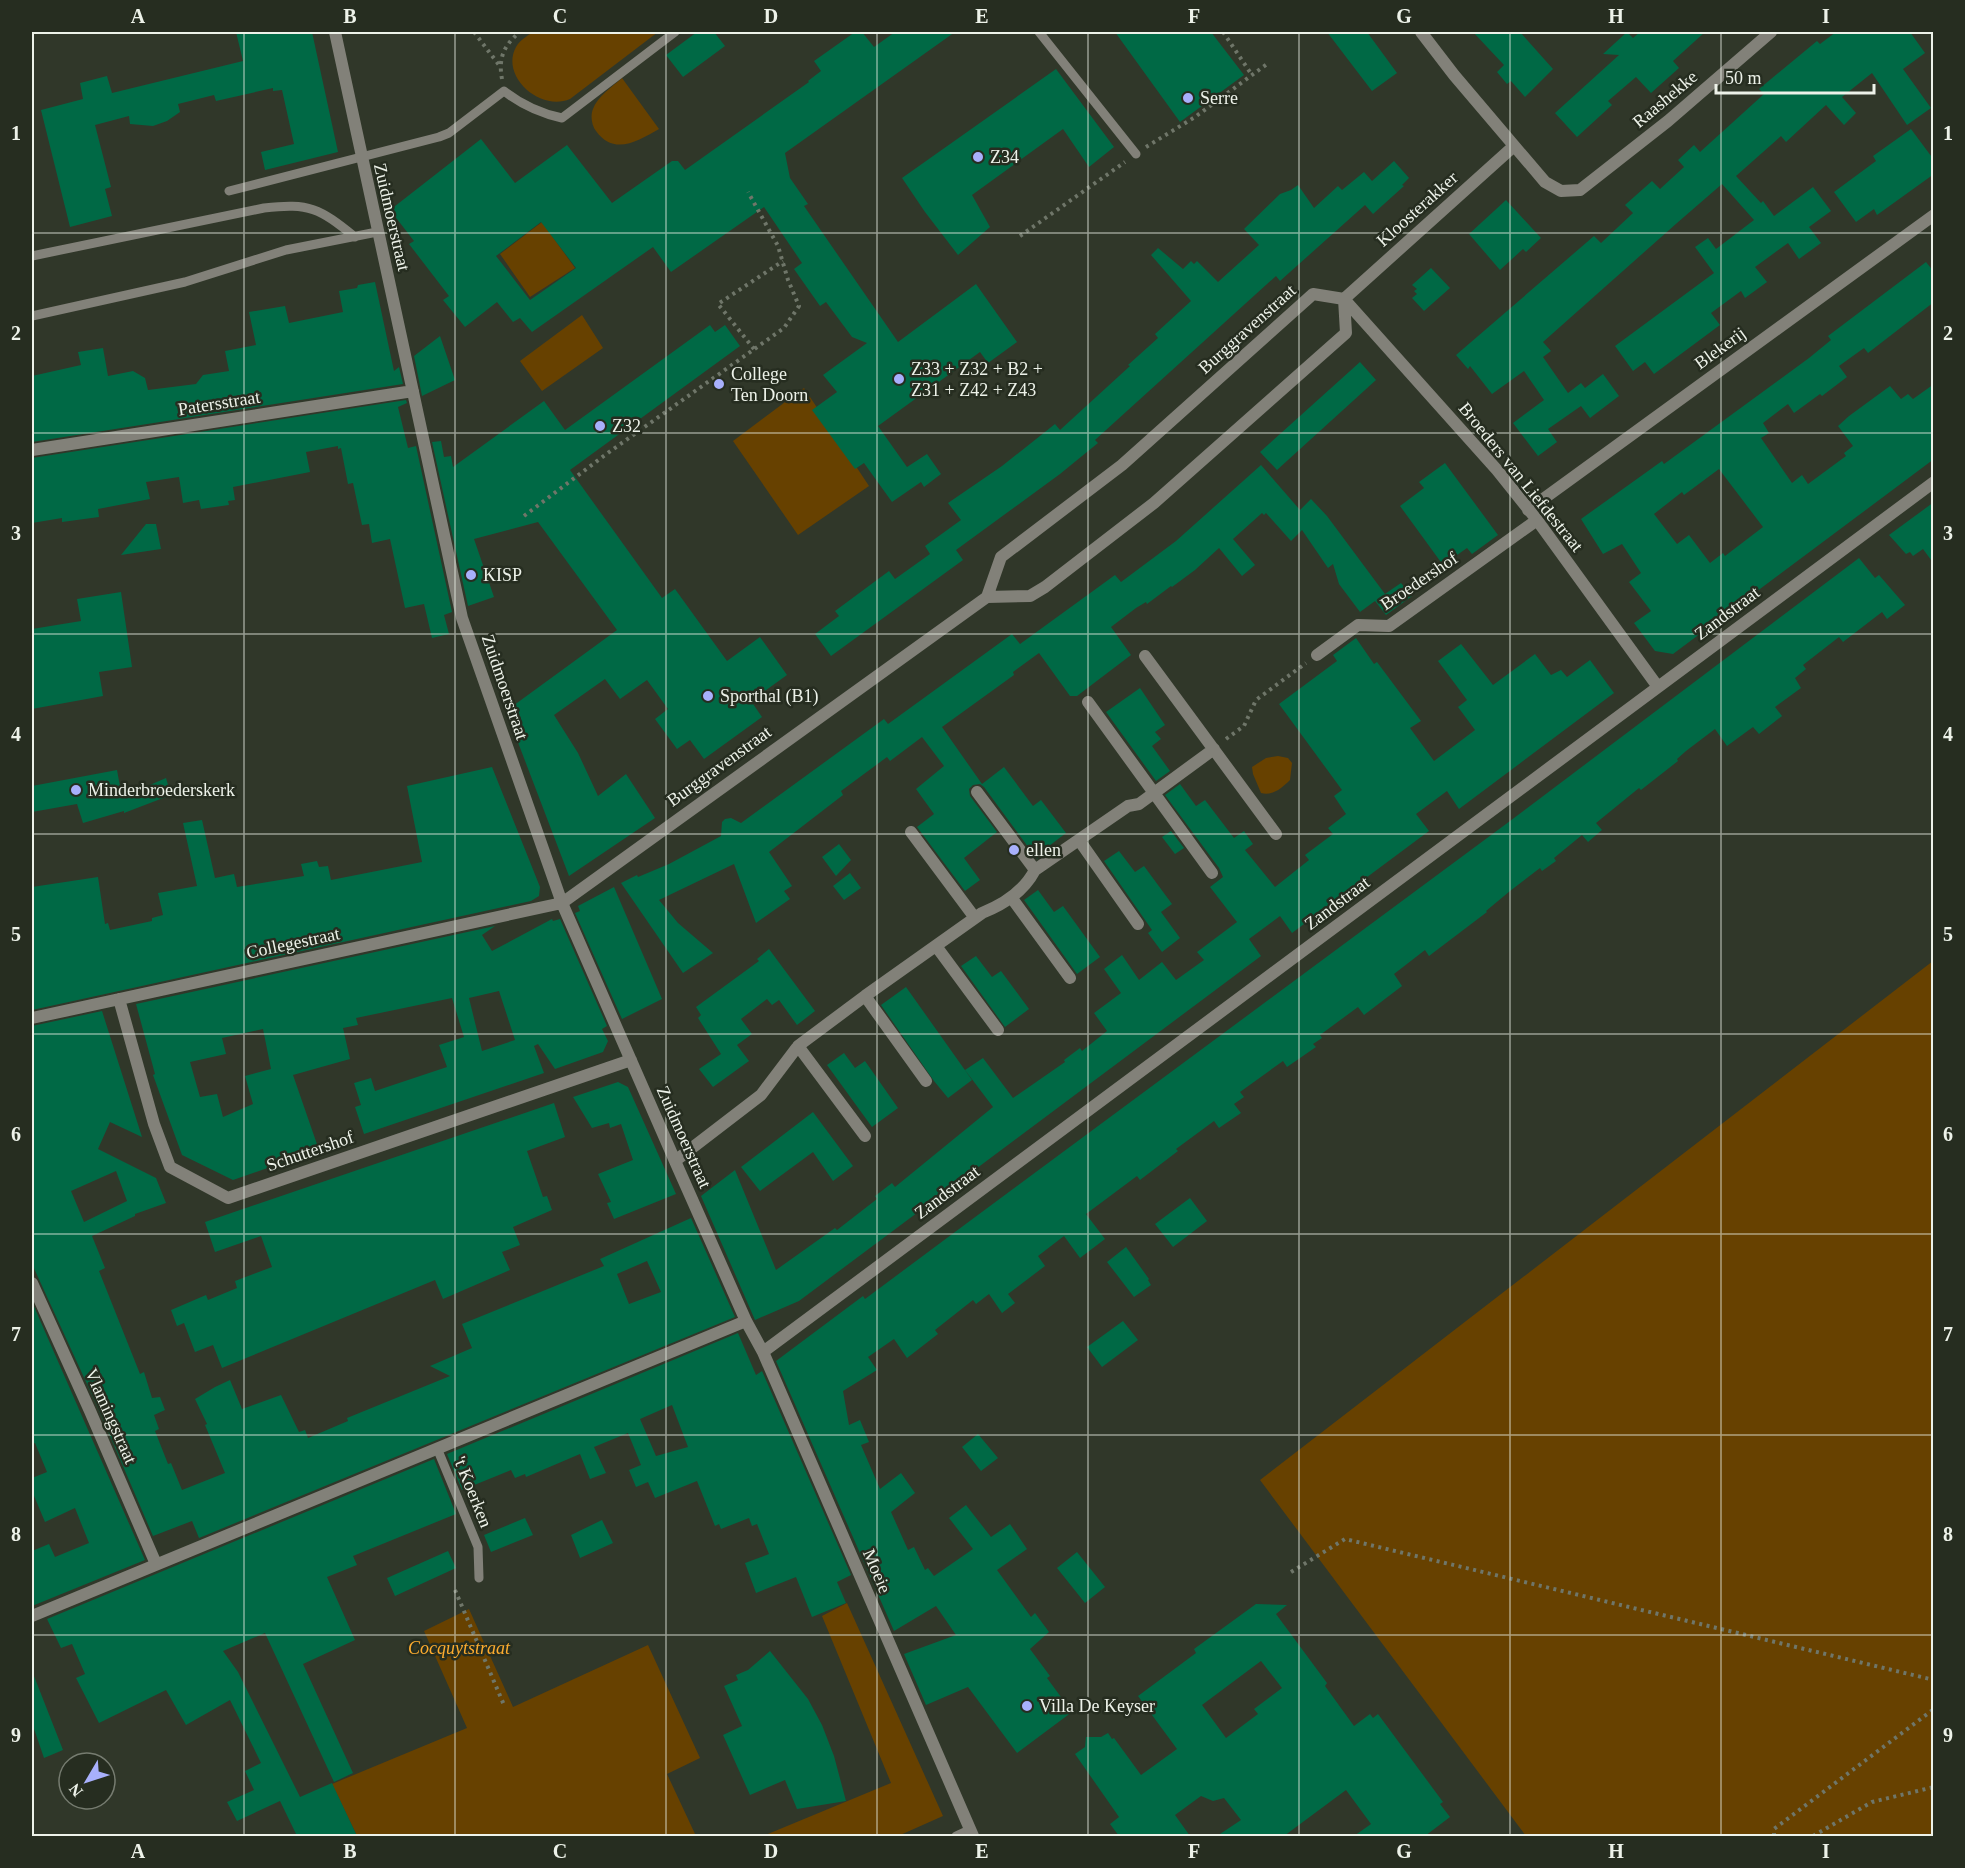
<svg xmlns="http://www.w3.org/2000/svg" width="1965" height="1868" font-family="Georgia,serif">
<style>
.green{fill:#674100}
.building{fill:#006945;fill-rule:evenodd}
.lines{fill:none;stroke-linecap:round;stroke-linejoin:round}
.path{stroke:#6f7669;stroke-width:4;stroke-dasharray:3 4.5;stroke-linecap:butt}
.lane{stroke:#828179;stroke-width:9}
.street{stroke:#828179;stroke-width:12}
.grid{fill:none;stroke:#edf2e9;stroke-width:1.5;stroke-opacity:0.55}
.poi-dot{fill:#a8b0fc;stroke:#262d20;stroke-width:2}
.labels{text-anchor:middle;stroke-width:5;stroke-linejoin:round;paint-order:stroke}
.poi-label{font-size:18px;fill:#edf2e9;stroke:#262d20;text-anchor:start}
.street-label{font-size:18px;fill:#edf2e9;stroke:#262d20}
.park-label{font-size:18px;font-style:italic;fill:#fdac2f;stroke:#262d20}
.neatline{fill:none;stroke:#edf2e9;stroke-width:2}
.grid-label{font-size:20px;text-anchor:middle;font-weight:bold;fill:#edf2e9}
</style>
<rect width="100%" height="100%" fill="#303729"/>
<path class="green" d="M533,32H658L570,99C540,112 500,76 516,47C520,40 527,36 533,32Z
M622,78L659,129C638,141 614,156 596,131C592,126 590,116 593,109C597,97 613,86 622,78Z
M542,222L575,268L530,297L500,254Z
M582,315L603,348L542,391L520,361Z
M804,388L869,486L798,535L733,441Z
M1278,756L1288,758L1292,763L1290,780C1282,788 1273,796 1261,793L1253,774L1252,767L1266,758Z
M1933,961V1836H1526L1260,1480Z
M847,1603L943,1816L898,1836H763L891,1783L822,1616Z
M469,1609L513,1707L648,1645L700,1758L667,1774L696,1836H357L332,1784L467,1728L424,1631Z"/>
<path class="building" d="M236,32H312L338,152L265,170L261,152L294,144L282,90L273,91V88L216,101L214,95L178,104L180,112L167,121L153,126L130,124L129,116L95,125L111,187L105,189L112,216L70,227L41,110L83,99L80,83L107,76L112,93L243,61Z
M697,32H714L725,46L683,77L666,55Z
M855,32H862L874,47L895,32H955L785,153L790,178L808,204L804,206L898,342L976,284L1017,342L988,363L980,352L878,426L907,467L927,454L941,474L924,487L921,482L892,502L864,463L855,469L812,410L837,392L823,375L867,343L852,337L826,302L820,306L794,269L802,263L764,207L671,272L653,247L532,332L520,318L513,322L497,302L465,327L443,300L449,296L409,244L414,241L390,210L481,139L515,183L567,145L612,203L672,161H678L685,170L809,82L808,81L821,71L814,61ZM541,222L576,268L530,300L496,256Z
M1115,32H1211L1244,75L1180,122Z
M1327,32H1367L1397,73L1372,91Z
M1473,32H1520L1553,69L1525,97L1511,81L1507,84L1497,72L1504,65Z
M1627,32L1633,38L1640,32H1705L1673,61L1679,68L1651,93L1636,77L1608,101L1612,105L1577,137L1555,113L1619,55L1603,54Z
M1836,32H1910L1925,53L1903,69L1931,108L1907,125L1872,73L1842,97L1856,113L1844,125L1826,105L1786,142L1781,136L1736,176L1761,203L1763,201L1774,216L1813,187L1831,211L1809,227L1821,243L1799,259L1788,243L1755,267L1767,282L1745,298L1741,291L1711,313L1720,325L1654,374L1645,362L1633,371L1615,346L1714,273L1695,247L1708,238L1716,249L1754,220L1722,184L1677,223L1543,342L1551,351L1543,357L1568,393L1581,383L1585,388L1603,374L1619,396L1590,418L1581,406L1548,429L1557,442L1538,456L1513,423L1544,400L1524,371L1492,394L1470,366L1468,369L1456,355L1594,236L1601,243L1633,213L1625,205L1652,181L1660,189L1684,167L1678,160L1694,145L1700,152L1764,94L1759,89L1817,41L1820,44Z
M1056,69L1114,147L1089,167L1063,129L972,195L990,227L958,255L925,212L902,178Z
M1911,129L1934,160V174L1877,215L1874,209L1856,222L1834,192L1876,161L1873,156Z
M1394,161L1409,178L1402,185L1404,186L1373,214L1365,205L1280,281L1276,276L1095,440L1098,443L1060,474L956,550L963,560L831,656L815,634L839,616L835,611L889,571L895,579L930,554L925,546L961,520L948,503L1002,466L1055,424L1060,430L1130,366L1128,365L1158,338L1155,334L1191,301L1151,255L1158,248L1183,269L1191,261L1194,264L1197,261L1218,282L1259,245L1244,229L1280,194L1291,190L1298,185L1314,208L1338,186L1342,190L1364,172L1372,181Z
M1506,200L1541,238L1526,252L1523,249L1500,270L1469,234Z
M1926,262L1934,272V302L1868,353L1864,348L1839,366L1847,377L1822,396L1820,394L1794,413L1788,404L1763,423L1769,433L1761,438L1792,483L1802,475L1808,484L1846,456L1844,453L1853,446L1838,426L1849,416L1890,386L1901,399L1908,394L1913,399L1934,384V459L1673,654L1655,651L1634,623L1651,611L1629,582L1641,573L1622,544L1603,554L1581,519L1662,461L1664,464L1809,358L1831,340L1828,336ZM1719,469L1763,527L1725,556L1723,553L1710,563L1689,535L1677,544L1654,514L1682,492L1684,495Z
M1431,268L1450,288L1424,311L1412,298L1417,294L1414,291L1417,289L1412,285Z
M375,282L394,371L399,367L403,384L32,442V376L81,365L78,352L103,348L108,376L133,371L145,378L148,390L196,384L203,375L229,371L225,351L256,345L249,312L285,306L289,323L343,312L339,291L357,288L358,285Z
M710,325L715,332L725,325L740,346L570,470L662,598L675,589L727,661L760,637L787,675L751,701L762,717L704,759L690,740L677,749L655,719L668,709L647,680L620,699L605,679L554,715L578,753L598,796L626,774L655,818L569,876L506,711L617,630L538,522L474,539L494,597L468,606L432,442L441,441L444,457L451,456L453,467L544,401L565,430Z
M440,336L455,380L422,396L414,356Z
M1360,362L1376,380L1277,470L1260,452Z
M406,400L407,403L398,407L408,448L416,446L452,612L444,615L449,634L432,638L424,604L405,608L390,539L372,543L369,524L362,525L353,483L348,484L341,448L338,449V446L306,452L310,472L233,487L235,500L228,501L229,505L201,509L199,500L183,503L179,477L146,482L150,499L98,509L99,517L62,522V518L32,523V458Z
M1445,463L1498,535L1472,554L1467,548L1443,565L1400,506L1424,488L1419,482Z
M1261,465L1300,510L1311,499L1327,516L1385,594L1379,598L1401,583L1412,596L1386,615L1375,601L1360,612L1339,584L1333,564L1328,568L1302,530L1291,541L1266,513L1264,515L1262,513L1233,539L1255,565L1242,576L1219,548L1195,570L1172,587L1171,586L1147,604L1146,602L1136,608L1111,627L1131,655L1077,696H1070L1039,653L1013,672L1014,675L942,727L982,784L1004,767L1033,806L1041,800L1066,833L1049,846L1051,848L1037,859L984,787L980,784L973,785L969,789L970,796L997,832L964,858L980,880L965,891L917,827L934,814L916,789L944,766L922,737L890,761L887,757L841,791L843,795L769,852L792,886L784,891L790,899L756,923L734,864L659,900L678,923L713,953L683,973L621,883L637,875L638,877L669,864L721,836L722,822L725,819L731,818L741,823L884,719L888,724L1012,634L1020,644L1115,575L1121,582L1176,541Z
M1934,502V564L1923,549L1913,556L1910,552L1906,554L1889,535Z
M146,524H156L161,549L121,555Z
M1859,558L1875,578L1879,575L1905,605L1887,619L1882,612L1843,642L1839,637L1803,665L1806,669L1795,678L1801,688L1775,707L1782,716L1759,734L1753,727L1727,746L1715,729L1686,751L1677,759L1678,761L1641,790L1639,788L1596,823L1602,830L1588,842L1582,835L1554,858L1556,861L1542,871L1540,868L1510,891L1486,911L1487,912L1429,956L1425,950L1394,974L1402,986L1364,1015L1358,1007L1320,1035L1322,1038L1313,1044L1316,1047L1287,1067L1283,1061L1240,1092L1244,1097L1234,1104L1241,1113L1219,1128L1214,1121L1176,1149L1178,1151L1140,1180L1137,1176L1086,1214L1105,1239L1080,1258L1064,1236L1038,1256L1045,1266L1008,1294L1015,1303L1002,1313L989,1294L976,1304L973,1300L935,1330L938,1334L907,1358L894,1339L868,1357L877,1370L843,1391L849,1425L860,1420L869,1442L861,1445L880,1489L901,1473L915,1493L891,1512L908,1550L914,1547L925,1570L928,1568L934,1576L973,1549L949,1518L966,1505L991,1537L1010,1524L1027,1549L997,1570L1031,1617L1035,1613L1049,1632L1030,1649L1050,1676L1047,1678L1072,1712L1017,1753L968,1687L926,1705L904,1654L956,1635L936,1606L894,1631L776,1361L863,1296L865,1299L959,1229L1506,824Z
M121,592L132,667L99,672L103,696L32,709V629L81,621L77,599Z
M1356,638L1374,664L1377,662L1421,721L1410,728L1434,761L1475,730L1458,707L1467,700L1438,661L1461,644L1493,685L1535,654L1551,675L1561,670L1567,677L1590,660L1614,693L1459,809L1447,791L1416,814L1429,831L1292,933L1280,916L1249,939L1261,956L799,1301L755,1320L701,1196L735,1170L776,1270L835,1228L837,1230L877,1199L875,1196L892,1183L895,1187L993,1107L965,1070L983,1058L1013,1098L1065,1062L1064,1060L1080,1048L1082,1051L1107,1031L1094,1013L1121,993L1104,969L1122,955L1139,980L1162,962L1176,980L1204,960L1197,952L1237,922L1210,887L1223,877L1219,868L1165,795L1180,784L1196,806L1205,800L1234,838L1244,831L1253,844L1245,850L1275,887L1309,860L1305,855L1333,834L1328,828L1346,814L1334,796L1342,790L1279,704L1337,661L1333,655Z
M1140,688L1165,725L1155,732L1161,739L1152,746L1170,771L1156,781L1106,712Z
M492,767L540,887L539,896L531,901L32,1010V887L98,877L105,924L108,923L110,930L152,921V918L163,915L158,893L197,886L183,823L202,820L215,878L234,874L237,887L304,876L301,864L317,861L319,867L328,866L331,880L422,862L407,786Z
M117,770L122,797L166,778L171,795L124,813V811L83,823L77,804L32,812V786Z
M1171,831L1184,848L1175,854L1162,837Z
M839,844L851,860L836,876L822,857Z
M1119,851L1135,872L1144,866L1172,904L1161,912L1180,938L1162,952L1148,933L1152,930L1104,861Z
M850,873L861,888L844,900L833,886Z
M614,887L662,999L622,1019L575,913L580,911L578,906Z
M1038,890L1054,912L1063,906L1100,957L1077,974L1024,900Z
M552,919L553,921L560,919L607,1026L602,1029L608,1041L603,1052L555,1069L538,1044L534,1046L544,1073L364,1134L355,1107L361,1105L354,1083L371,1078L375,1091L447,1067L439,1045L464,1037L452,998L356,1018L358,1025L343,1028L350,1059L293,1075L319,1150L233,1180L182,1155L153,1075L155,1074L136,1004L495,926L482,935L492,951ZM499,991L515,1040L482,1051L469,998ZM263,1029L271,1069L245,1076L253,1104L223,1117L217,1094L200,1097L190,1062L226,1054L222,1038Z
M769,949L815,1011L797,1025L779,1000L772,1005L767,999L741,1019L752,1034L737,1045L749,1061L713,1087L699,1069L721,1054L698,1018L701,1015L696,1007L759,961L757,959Z
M976,956L992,977L1001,971L1029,1009L1005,1027L961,966Z
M906,987L972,1080L948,1098L934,1081L881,1005Z
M102,1011L142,1137L110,1122L98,1149L156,1178L166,1203L135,1214V1216L92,1236L105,1268L99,1271L140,1374L144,1372L152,1398L160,1397L165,1410L154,1415L159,1429L155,1431L168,1464L171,1463L182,1490L225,1473L205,1425L207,1424L195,1399L215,1387L230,1380L242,1409L281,1395L299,1432L305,1430L308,1438L348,1421L347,1418L450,1376L430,1366L472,1348L462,1324L604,1266L600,1259L691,1218L735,1317L199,1538L192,1521L153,1536L98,1408L32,1264V1026ZM116,1171L127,1201L84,1222L71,1191ZM647,1261L661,1292L629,1304L617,1274Z
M844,1053L855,1068L865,1061L898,1108L872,1127L827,1065Z
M618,1082L628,1087L676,1194L614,1219L607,1203L611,1202L598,1174L633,1160L621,1124L610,1128L609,1123L592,1128L573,1097Z
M554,1103L565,1137L527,1151L543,1197L547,1196L552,1210L513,1227L520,1245L502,1252L510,1270L443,1299L435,1280L222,1368L213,1345L195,1352L184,1323L177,1326L171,1310L206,1295L208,1300L237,1288L235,1281L272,1267L261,1236L215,1252L205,1222Z
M813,1112L853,1166L833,1181L813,1152L760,1191L741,1167Z
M1190,1198L1207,1221L1173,1247L1155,1224Z
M1126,1247L1149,1279L1148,1280L1151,1285L1134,1297L1107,1262Z
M32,1302L145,1560L32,1606V1551L49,1544L55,1557L89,1543L75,1508L45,1522L32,1491V1478L47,1472L35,1443L32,1444Z
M1123,1321L1138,1340L1102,1367L1087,1347Z
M738,1333L756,1375L762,1371L851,1575L837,1582L846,1603L812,1617L796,1577L756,1593L745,1563L769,1554L757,1524L752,1526L749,1518L721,1529L719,1524L715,1526L697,1481L655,1498L648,1482L636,1487L629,1470L641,1465L628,1433L594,1447L606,1473L590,1479L580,1454L526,1477L525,1474L515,1478L511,1470L462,1490L447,1454ZM672,1405L688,1447L656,1456L640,1419Z
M978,1434L998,1458L981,1471L962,1447Z
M434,1459L456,1514L353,1556L357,1565L327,1577L355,1640L303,1664L353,1773L334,1782L265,1633L223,1651L238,1672L300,1797L332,1783L357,1836H297L280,1801L237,1821L227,1802L254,1790L245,1771L261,1763L230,1700L186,1725L166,1690L99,1723L76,1678L85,1674L72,1644L61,1648L47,1619Z
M525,1518L533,1535L491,1552L484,1535Z
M602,1520L613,1543L580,1558L571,1535Z
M448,1551L456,1568L395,1596L387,1578Z
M1077,1552L1105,1587L1085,1603L1057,1568Z
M1256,1604L1287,1605L1276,1614L1327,1683L1325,1686L1354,1726L1370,1714L1373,1718L1378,1714L1443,1802L1440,1804L1450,1817L1425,1836H1354L1371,1824L1346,1790L1284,1836H1217L1241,1820L1224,1798L1213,1801L1201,1796L1175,1815L1190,1836H1119L1110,1824L1119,1817L1075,1754L1085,1747L1086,1737H1101L1108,1733L1112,1739L1114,1738L1141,1775L1177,1749L1138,1696L1196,1653L1194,1649ZM1261,1661L1282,1688L1254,1709L1258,1714L1226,1738L1202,1705Z
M770,1651L808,1699L822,1725L834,1756L846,1801L797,1809L785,1780L750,1795L723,1735L742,1726L724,1686L738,1680L736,1675L748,1670Z
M32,1671L63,1750L44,1758L32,1723Z"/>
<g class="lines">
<path class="path" d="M474,32L499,65
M1223,32L1252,75
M502,79C498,58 504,45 520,32
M1146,147L1195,117L1267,64
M1020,236L1125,162
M754,349L718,304L783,261
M524,516L605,455L784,328L799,306L788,280L778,246L748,192
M1226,739L1244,726L1256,700L1306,663
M1291,1572L1345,1539L1934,1680
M455,1590L504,1705
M1774,1836V1829L1934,1709
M1813,1836L1872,1802L1934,1787"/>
<path class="lane" d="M1039,32L1136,154
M229,191L439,137L449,133L504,91C522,105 539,113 562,118L675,32
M32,256L264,208C310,203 319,208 355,237
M32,316L185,282L286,250L377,232
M437,1448L478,1547L479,1578
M956,1836L969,1830"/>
<path class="street" d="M335,32L462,618L562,903L675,1161L746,1321L763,1352L973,1836
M1421,32L1454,75L1545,182L1561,191L1580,190L1668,121L1771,32
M1344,299L1497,470L1537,520L1658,687
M1344,299L1514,146
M32,450L413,391
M1528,510L1934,215
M987,597L1030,596L1045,587L1154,503L1346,333L1344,299
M1317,655L1358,625L1389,626L1537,520
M1145,656L1276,834
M1088,702L1212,873
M977,792L1035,870
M911,832L975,918
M1079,840L1138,924
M1011,897L1070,978
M936,946L998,1030
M865,996L926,1081
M119,999L154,1124L170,1167L228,1198L631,1060
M32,1018L562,903L987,597L1001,557L1122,465L1313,294L1344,299
M798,1046L865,996L982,913C1005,904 1024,891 1035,870L1128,806L1139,804L1214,749
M675,1161L761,1095L798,1046L865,1136
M32,1283L90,1411L156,1564
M763,1352L1934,482
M32,1616L746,1321"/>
</g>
<path class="grid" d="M244,32V1836M455,32V1836M666,32V1836M877,32V1836M1088,32V1836M1299,32V1836M1510,32V1836M1721,32V1836M32,233H1934M32,433H1934M32,634H1934M32,834H1934M32,1034H1934M32,1234H1934M32,1435H1934M32,1635H1934"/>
<g class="poi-dot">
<circle cx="1188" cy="98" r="6"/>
<circle cx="978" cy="157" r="6"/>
<circle cx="899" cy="379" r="6"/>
<circle cx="719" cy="384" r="6"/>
<circle cx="600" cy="426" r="6"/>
<circle cx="471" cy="575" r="6"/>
<circle cx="708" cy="696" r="6"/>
<circle cx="76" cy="790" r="6"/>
<circle cx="1014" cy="850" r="6"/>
<circle cx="1027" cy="1706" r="6"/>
</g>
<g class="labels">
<g class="poi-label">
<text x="1200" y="104">Serre</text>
<text x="990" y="163">Z34</text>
<text x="911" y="375">Z33 + Z32 + B2 +<tspan x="911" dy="21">Z31 + Z42 + Z43</tspan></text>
<text x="731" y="380">College<tspan x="731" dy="21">Ten Doorn</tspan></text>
<text x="612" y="432">Z32</text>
<text x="483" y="581">KISP</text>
<text x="720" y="702">Sporthal (B1)</text>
<text x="88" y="796">Minderbroederskerk</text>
<text x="1026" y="856">ellen</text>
<text x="1039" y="1712">Villa De Keyser</text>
</g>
<g class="street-label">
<text transform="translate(1665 99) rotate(-40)" y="6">Raashekke</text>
<text transform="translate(1417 209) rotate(-42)" y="6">Kloosterakker</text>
<text transform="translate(392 217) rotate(77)" y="6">Zuidmoerstraat</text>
<text transform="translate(1247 329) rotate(-42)" y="6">Burggravenstraat</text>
<text transform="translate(1720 348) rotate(-36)" y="6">Blekerij</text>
<text transform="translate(219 403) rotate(-9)" y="6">Patersstraat</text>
<text transform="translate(1521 477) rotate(51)" y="6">Broeders van Liefdestraat</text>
<text transform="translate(1419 581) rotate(-34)" y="6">Broedershof</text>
<text transform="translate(1727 613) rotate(-37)" y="6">Zandstraat</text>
<text transform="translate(505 687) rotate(71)" y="6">Zuidmoerstraat</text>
<text transform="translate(719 766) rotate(-36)" y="6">Burggravenstraat</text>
<text transform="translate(1337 903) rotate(-37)" y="6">Zandstraat</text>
<text transform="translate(293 943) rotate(-12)" y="6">Collegestraat</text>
<text transform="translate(684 1137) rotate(66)" y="6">Zuidmoerstraat</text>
<text transform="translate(310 1151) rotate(-19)" y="6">Schuttershof</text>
<text transform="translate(947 1192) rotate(-37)" y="6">Zandstraat</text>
<text transform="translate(111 1416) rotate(66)" y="6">Vlamingstraat</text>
<text transform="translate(473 1492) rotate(68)" y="6">'t Koerken</text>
<text transform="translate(877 1571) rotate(67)" y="6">Moeie</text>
</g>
<g class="park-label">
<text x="459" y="1654">Cocquytstraat</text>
</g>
</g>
<rect width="1965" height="1868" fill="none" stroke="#262d20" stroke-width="66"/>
<g transform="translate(87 1781) rotate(231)"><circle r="28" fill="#262d20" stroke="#767c70" stroke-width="1.5"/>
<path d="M0-4.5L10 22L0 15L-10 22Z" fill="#a8b0fc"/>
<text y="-9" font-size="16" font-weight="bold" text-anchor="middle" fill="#edf2e9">N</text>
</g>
<path d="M1716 84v9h158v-9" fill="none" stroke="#edf2e9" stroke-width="3"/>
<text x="1725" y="84" font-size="18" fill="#edf2e9" stroke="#262d20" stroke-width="4.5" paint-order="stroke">50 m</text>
<rect x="33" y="33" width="1899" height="1802" class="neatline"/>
<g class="grid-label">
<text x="138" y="23">A</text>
<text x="350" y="23">B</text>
<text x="560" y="23">C</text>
<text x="771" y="23">D</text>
<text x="982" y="23">E</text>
<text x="1194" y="23">F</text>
<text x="1404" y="23">G</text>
<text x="1616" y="23">H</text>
<text x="1826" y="23">I</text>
<text x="16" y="140">1</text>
<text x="1948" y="140">1</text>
<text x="16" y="340">2</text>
<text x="1948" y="340">2</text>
<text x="16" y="540">3</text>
<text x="1948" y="540">3</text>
<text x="16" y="741">4</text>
<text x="1948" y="741">4</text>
<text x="16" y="941">5</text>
<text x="1948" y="941">5</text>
<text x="16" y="1141">6</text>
<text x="1948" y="1141">6</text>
<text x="16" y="1341">7</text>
<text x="1948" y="1341">7</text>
<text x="16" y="1541">8</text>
<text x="1948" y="1541">8</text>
<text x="16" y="1742">9</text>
<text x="1948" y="1742">9</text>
<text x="138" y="1858">A</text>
<text x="350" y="1858">B</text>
<text x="560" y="1858">C</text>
<text x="771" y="1858">D</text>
<text x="982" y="1858">E</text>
<text x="1194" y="1858">F</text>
<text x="1404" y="1858">G</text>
<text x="1616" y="1858">H</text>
<text x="1826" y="1858">I</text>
</g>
</svg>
